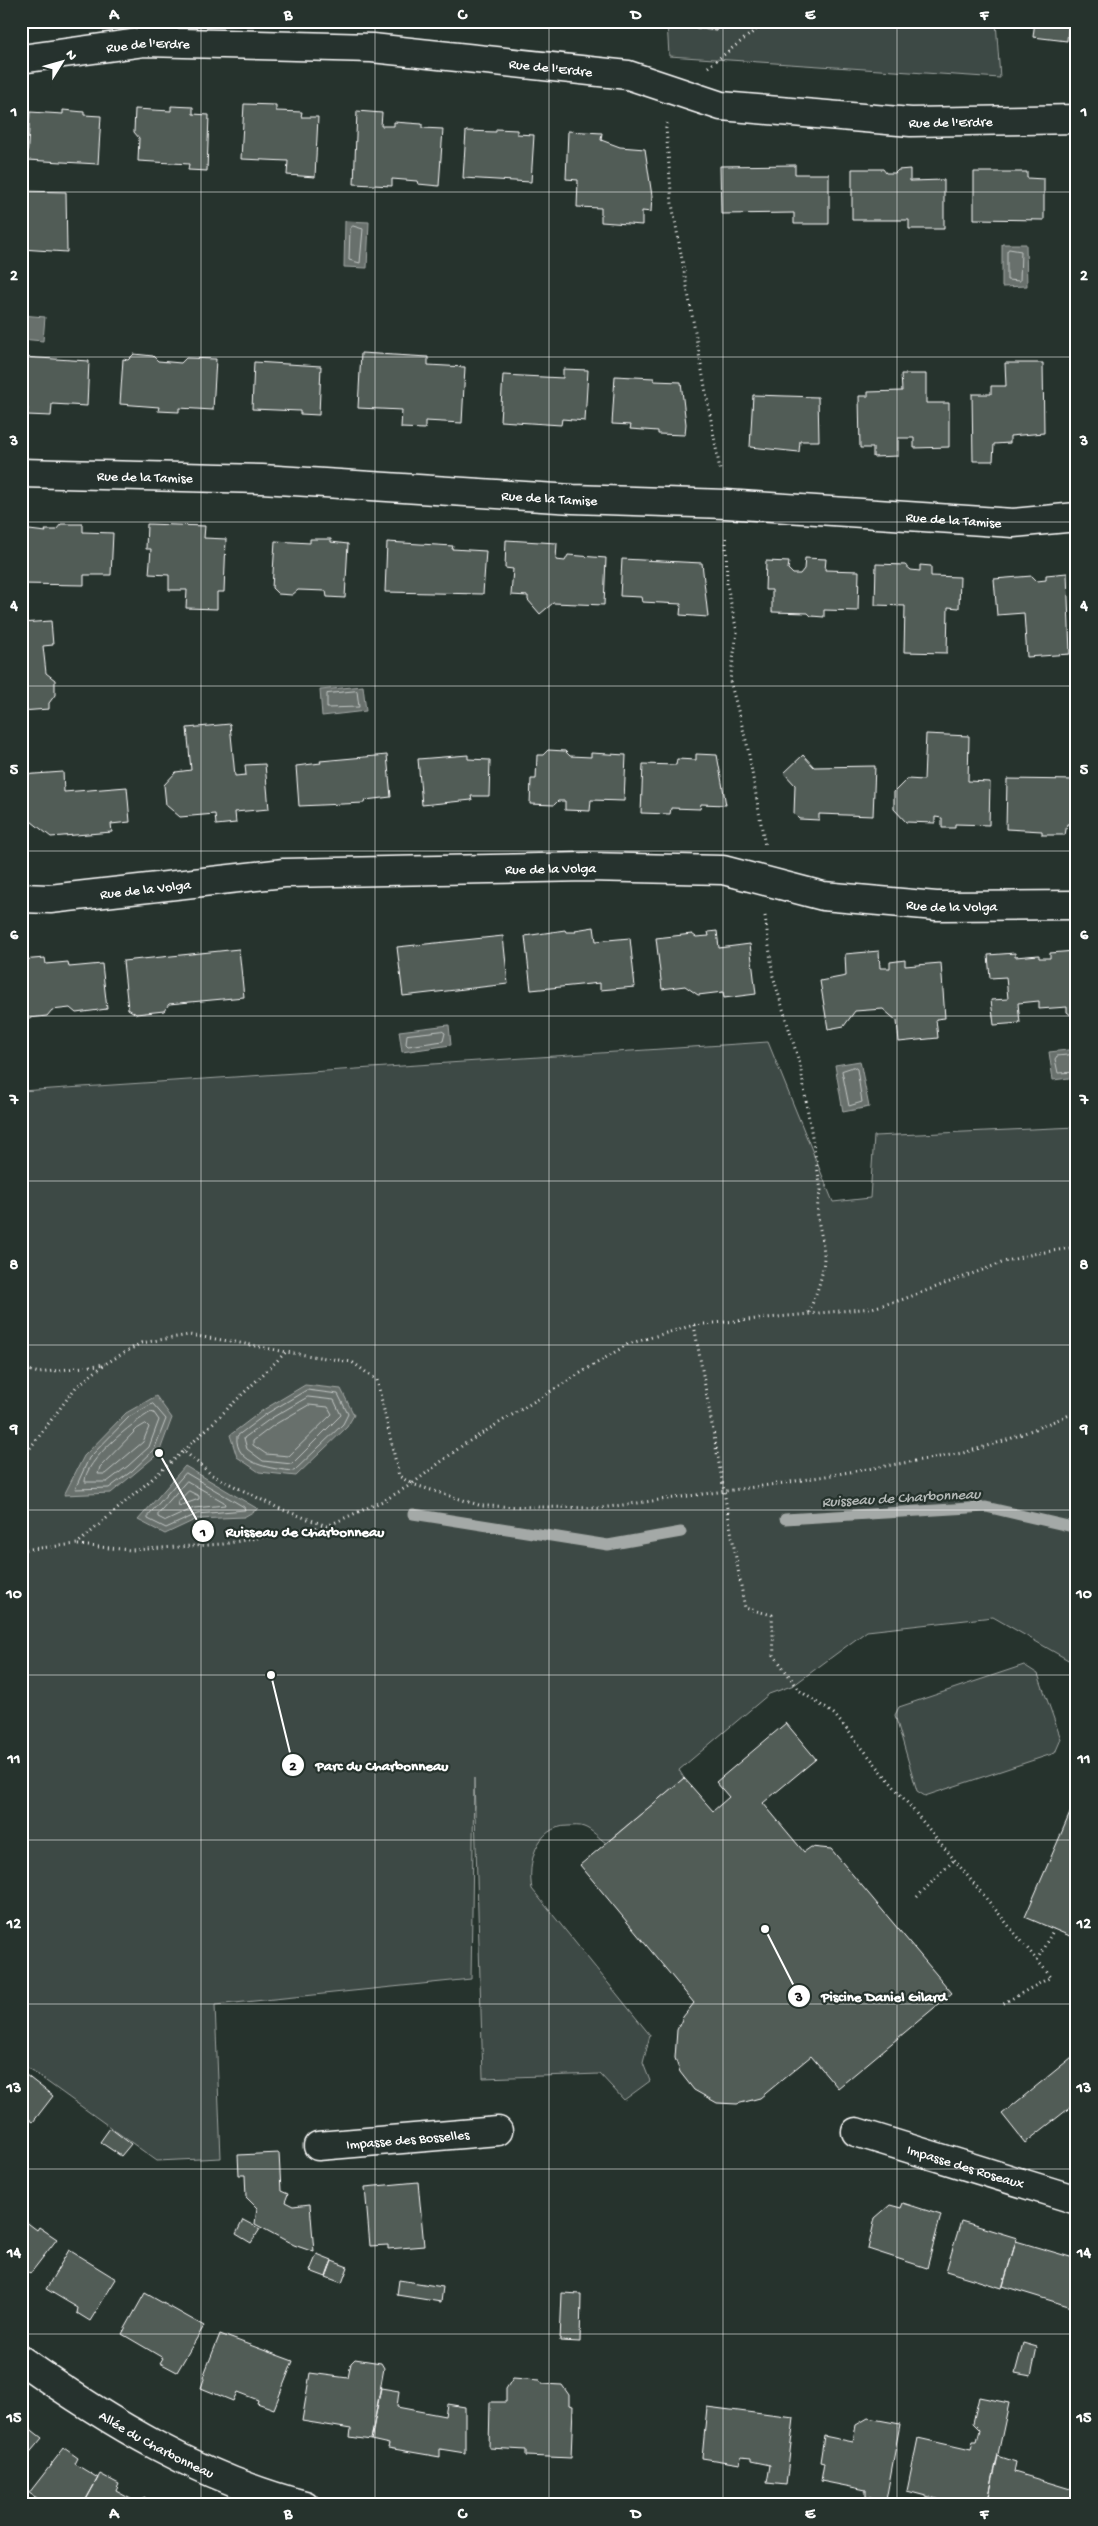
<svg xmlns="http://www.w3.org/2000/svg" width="1098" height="2526" font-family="'Gochi Hand',sans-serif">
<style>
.green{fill:#3e4944;stroke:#9ea4a2}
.water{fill:#67706c;stroke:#a4a9a7}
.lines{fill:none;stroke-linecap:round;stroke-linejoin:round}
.shore{stroke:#c2c6c4;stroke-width:1}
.stream{stroke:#a4a9a7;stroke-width:11}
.building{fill:#515c57;stroke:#fff}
.minor-casing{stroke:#fff;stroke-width:31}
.path{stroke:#fff;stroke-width:3;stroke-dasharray:1 4;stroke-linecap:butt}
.minor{stroke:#26332d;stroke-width:28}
.grid{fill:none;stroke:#fff;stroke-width:1;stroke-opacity:0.55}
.labels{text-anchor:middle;stroke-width:4.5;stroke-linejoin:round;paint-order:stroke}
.street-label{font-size:14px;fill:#fff;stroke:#26332d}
.water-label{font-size:15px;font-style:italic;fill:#b3b8b6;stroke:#26332d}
.leader{fill:none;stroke:#fff;stroke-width:2}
.callout-dot{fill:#fff;stroke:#26332d;stroke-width:2}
.mark-label{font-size:15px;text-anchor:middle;font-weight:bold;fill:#111}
.callout-label{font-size:15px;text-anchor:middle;font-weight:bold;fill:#fff;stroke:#26332d;stroke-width:4.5;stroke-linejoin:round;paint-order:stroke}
.neatline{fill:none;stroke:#fff;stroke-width:2}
.grid-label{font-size:16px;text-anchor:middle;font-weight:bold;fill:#fff}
</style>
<rect width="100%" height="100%" fill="#26332d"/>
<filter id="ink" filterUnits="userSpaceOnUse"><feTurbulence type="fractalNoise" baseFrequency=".02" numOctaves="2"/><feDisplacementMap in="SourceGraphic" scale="10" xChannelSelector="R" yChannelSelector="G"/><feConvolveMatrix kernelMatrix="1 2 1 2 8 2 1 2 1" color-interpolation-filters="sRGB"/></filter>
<g filter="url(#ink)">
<path class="green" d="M667,21H996L1000,78L669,56Z
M768,1042L833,1202L870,1198L874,1136L1077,1127V1665L993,1617L867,1631L794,1685L769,1694L679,1770L684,1778L606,1843C599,1838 592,1830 584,1827C580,1825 573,1826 568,1826C536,1826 527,1864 532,1889L650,2035L643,2063L650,2081L624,2100L600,2074L483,2078L474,1778L471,1979L215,2005L221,2158L157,2161L21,2063V1091Z
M1024,1665L1038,1674L1061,1739L1055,1753L925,1796L917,1791L895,1715L899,1707Z"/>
<path class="water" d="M345,221L369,222L367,268L344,267Z
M1002,244H1026L1027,286L1002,287Z
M21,315L45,317L43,341L21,339Z
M363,686L366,711L322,716L320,690Z
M449,1025L451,1045L402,1052L399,1031Z
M1077,1049V1077L1053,1080L1049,1052Z
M860,1061L869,1107L843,1112L835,1065Z
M305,1385L341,1389L354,1415L347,1427L296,1476L259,1472L237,1457L230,1435L263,1410Z
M156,1396L172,1418L159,1453L111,1493L64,1495L84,1456L126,1413Z
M185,1466L258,1509L244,1517L197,1519L165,1534L138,1520Z"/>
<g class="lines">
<path class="shore" d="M353,226L363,229L360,263L349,260L350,229Z
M1009,249L1021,251L1020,281L1007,280V252Z
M357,691L359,707L327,708V694Z
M442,1031L445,1033L443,1041L408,1046L406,1044L407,1035Z
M1077,1054L1057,1056L1055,1059L1058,1073L1077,1072
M854,1067L857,1069L862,1102L849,1106L842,1071Z
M307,1390L338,1394L348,1414L343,1424L294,1471C273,1469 234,1465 237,1436L266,1414Z
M308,1397L334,1400L341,1415L292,1464L263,1461L247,1449L244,1438L270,1419Z
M153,1404L166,1419L154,1450L132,1471L109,1488L75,1489L89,1458L129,1417Z
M309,1405L328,1407L332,1414L289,1456L266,1454L253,1445V1441L274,1425Z
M151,1412L154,1413L159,1420L149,1447L128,1466L107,1482H85C84,1461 133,1422 151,1412Z
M146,1424L149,1427L143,1442L105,1474H98L100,1467L137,1429Z
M186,1473L244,1507L245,1510L197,1514L166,1528L148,1519V1516Z
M187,1481L224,1502L225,1505L194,1508L166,1521L158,1517V1514Z
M189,1491L199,1496V1499L179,1506L178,1502Z"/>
<path class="stream" d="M413,1514L608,1545L681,1532
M785,1519L986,1507L1077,1528"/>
</g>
<path class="building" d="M697,21H718L716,31L696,28Z
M1035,21H1069L1067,41L1033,37Z
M244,104L276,105V111L302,112L301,117H318L315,177L287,175L288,161L241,159Z
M171,106L193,107V114L209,115L207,171L188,170L189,164L138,161L139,138L134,132L135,109L171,111Z
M63,110L84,112V115L101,116L98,164L27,160L30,112L63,114Z
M357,111L382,113L381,126H394V122L422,124V128L443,129L439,186L418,184L417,181L392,179V186L354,184Z
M496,129L517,130V134L534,135L531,182L463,178L466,131L496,132Z
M568,131L602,133L601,140L620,147L645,149L652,196L651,212L642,211V225L601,222V208L577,207L578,180L566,179Z
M795,165V174H829V224H794V213L721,214L720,166Z
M852,169H883L886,173H895L898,170L910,169V181L944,180V229H909V220H852Z
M974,172H1027V178L1044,179V220L974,219Z
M21,191L66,192L67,252L21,249Z
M361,353L428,357V365L465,367L462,423L425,421V429L401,428L402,410L358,408Z
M134,354L153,356L158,361L181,363L186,358L216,359L213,410L179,408V412L158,411L159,407L120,404L123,359L128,360Z
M21,357L89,361L87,406L52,404L51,416L27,415L28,408H21Z
M254,362L321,366L319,415L300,414V411L252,409Z
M1005,363H1043L1044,433L1010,436V443L994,444L993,461H973L972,394H991V386H1006Z
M563,369L588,370L585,421L562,419L561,425L500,421L503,375L563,378Z
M901,374H926V403H949V447L914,448V438H898V456L873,457V448H860L859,396H868V392L902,391Z
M615,376L654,378V381L681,382L686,424L685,435L658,434V431L630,429L631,425L612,424Z
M753,395L818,397L819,441H800L799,452L750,447Z
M61,524H83V532L113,533L111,575H84V585L21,584V529L46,532L45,530H56Z
M147,524L205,526L204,538L226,539L224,592H217V609L186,608L187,590H169V575L149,574L151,549H146Z
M310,539H331V542L348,544L345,598L327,597L326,591L298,590L292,595L278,594L272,588L275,541L310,543Z
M506,540L557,543L556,560L565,561L568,555L606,558L604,605L553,603L540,614L528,600V596L511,595L513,569L505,568Z
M387,542L453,546L452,549L486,551L483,594L385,592Z
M805,558L826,559L825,570L859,571L858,611L824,610V617L811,616L808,613L772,612V590H765L766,561L789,562L788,569L793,574H800L804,569Z
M622,559L702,563L708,617L680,615L681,604L642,602L641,597L620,596Z
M876,564L905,565L911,570L920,571V565L931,566V576L960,577L959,608L948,607L947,653L904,652L905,606L875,605Z
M1067,573L1070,654L1027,657L1024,613L997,615L994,579L1032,576L1037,581L1046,580V575Z
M51,621L53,645L43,646L46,673L55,680V695L49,703V709L21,711V623Z
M230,724L235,776L246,775L245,765L265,764L269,809L235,812L236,823L216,825L215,814L180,817L166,805L164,785L176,772L191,770L187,728Z
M926,734L969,736L968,781L990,782L989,825L955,824V828H942V818L935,817V823L906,822L894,809V792L907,779L924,780Z
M548,750L565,751L570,756L591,757V753L626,755L624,801L591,800L590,811L565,810V801H558L554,805L530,804L531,779H536L537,755H543Z
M696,754L717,755L726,805L701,804L700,809L671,808L670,814L641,813L643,764L676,765L677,759L696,760Z
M387,755L391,797L365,800L364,803L299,806L296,766L321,763L320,761Z
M468,755V759L490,760L489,796H471L472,800L422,805L418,759Z
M803,755L814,767L875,766L873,816L819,814V820L799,819L794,814L795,785L784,773Z
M63,772L64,792L127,787L130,822L111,824L112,832L51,837L22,814L21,775Z
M1007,779L1077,780V823L1067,824L1065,835H1042V831L1006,829Z
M594,927L596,941L630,938L635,987L600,990V983L531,990L525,936L565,930L566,932H576L575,930Z
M717,931L719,948L750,944L756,994L724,998L723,992L698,995L685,986L662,989L656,938L692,934L696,937L709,936L708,932Z
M503,936L508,984L403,996L397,947Z
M239,949L244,997L169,1004L164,1011L136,1014L128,1009L123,961Z
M879,951L880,968H890V962L905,960V966L941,963L945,1018L936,1019L938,1038L899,1042L897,1021L883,1009L855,1011L844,1026L828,1029L820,981L846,976L845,954Z
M1075,951L1077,1020L1067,1012V1007L1039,1009V1001L1018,1003L1020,1023L994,1025L991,1000L1008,999L1006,977L990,978L988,955L1015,953V957L1039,955V958H1050V953Z
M45,958L46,964L68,962L69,967L102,964L107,1009L76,1013L70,1008L52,1010L47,1016L29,1018L23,1013L21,960Z
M786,1723L816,1759L763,1803L804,1852L811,1847L831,1849L952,1993L838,2088L811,2056L760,2098L737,2104L717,2103L694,2090L680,2072L675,2058L677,2030L683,2017L694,2003L580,1865L684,1778L713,1811L729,1797L716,1782Z
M1077,1797V1939L1025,1917Z
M1077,2053V2102L1025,2143L1002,2114Z
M26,2075L53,2096L33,2122L21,2113V2081Z
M110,2128L131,2144L121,2156L100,2142Z
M279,2153L281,2191L288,2194L285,2202L293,2206L310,2204L314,2252L294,2245L255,2224L257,2208L246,2197L245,2175H239L238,2155Z
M418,2182L424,2246L388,2249V2245L370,2246L365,2187Z
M903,2203L941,2215L927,2268L868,2249L875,2218L890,2205L901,2208Z
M21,2218L37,2230L39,2227L57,2239L30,2274L21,2267Z
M243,2220L260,2229L251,2243L236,2234Z
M961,2221L1017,2238L1002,2288L946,2271Z
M1016,2241L1077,2259L1075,2308L1003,2286Z
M69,2250L116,2279L90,2321L77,2313L78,2308L46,2289Z
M317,2254L332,2260L326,2277L310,2271Z
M332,2261L348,2267L342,2283L326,2277Z
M399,2280L443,2287L441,2302L397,2295Z
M145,2293L204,2326L177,2372L160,2363L163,2358L122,2334Z
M562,2293L581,2294L580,2342L560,2341Z
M220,2334L293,2361L274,2409L257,2403L258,2400L237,2392L233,2401L201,2388L204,2379L203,2377Z
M1023,2343L1037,2347L1031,2376L1015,2373Z
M355,2359L381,2363L384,2368L371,2440L350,2437L351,2429L302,2421L310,2373L348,2378L351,2363Z
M513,2378L539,2380L542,2384L562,2385L569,2395V2405L573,2406L571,2458L526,2456V2450L489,2448L490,2402H506V2389Z
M381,2388L399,2391L397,2407L445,2416L447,2404L465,2407V2453L440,2449V2457L388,2448L389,2444L371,2440Z
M979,2397L1009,2403L987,2505H960L907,2491L918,2438L971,2450L973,2442H977L980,2430L973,2423Z
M707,2407L794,2418L786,2485L767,2483L770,2465L751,2461V2458L741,2457L740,2464L702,2458Z
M868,2418L900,2424L886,2500L866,2496V2490L821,2481L824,2463L820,2462L824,2436L853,2442L856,2425Z
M21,2426L25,2429L28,2427L42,2438L21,2463Z
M64,2448L78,2458L75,2464L98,2478L83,2505H48L29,2493Z
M998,2456L1016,2462L1014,2472L1077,2491L1076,2505H987Z
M100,2474L119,2484L116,2491L140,2504L144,2497L157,2505H83Z"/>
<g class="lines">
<defs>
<g id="minor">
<path id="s1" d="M21,59L145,42L372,48L628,75L721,106L911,122L1077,119"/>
<path id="s2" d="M21,473L262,479L573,499L726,504L1013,523L1077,517"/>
<path id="s3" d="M21,898L50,899L284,873L587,867L723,870L823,896L936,906L1077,905"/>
<path id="s4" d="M856,2132L1077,2200"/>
<path id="s5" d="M318,2146L498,2131"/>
<path id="s6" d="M21,2360C107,2421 202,2479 305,2505"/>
</g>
</defs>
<use href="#minor" class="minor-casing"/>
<path class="path" d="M708,67L762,25L770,21
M667,123L666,128L672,204L720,470
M726,538L727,585L737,632L730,681L747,744L765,846
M765,916L773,976L800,1065L821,1190C812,1216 823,1231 824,1255C824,1277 815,1296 808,1315
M694,1325L745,1608L772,1615L774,1655L800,1691L834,1714L1051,1977L1002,2004
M21,1368L39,1373L105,1364
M184,1451L286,1352
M21,1460L76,1387L105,1364L141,1343L189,1335L235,1342L286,1352L352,1362L377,1380L399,1476L412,1484L463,1445L628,1344L694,1325L872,1308L901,1300L1007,1261L1033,1254L1077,1247
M78,1545L131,1550L223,1544L325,1526
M21,1550L77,1544L184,1451L212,1475L278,1508L327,1526L385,1500L412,1484L482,1506L601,1508L784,1483L963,1453L1007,1440L1077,1412
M917,1897L954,1860
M1037,1960L1054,1929"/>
<use href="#minor" class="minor"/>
</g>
</g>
<path class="grid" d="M201,21V2505M375,21V2505M549,21V2505M723,21V2505M897,21V2505M21,192H1077M21,357H1077M21,522H1077M21,686H1077M21,851H1077M21,1016H1077M21,1181H1077M21,1345H1077M21,1510H1077M21,1675H1077M21,1840H1077M21,2004H1077M21,2169H1077M21,2334H1077"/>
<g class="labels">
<g class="street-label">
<text dy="5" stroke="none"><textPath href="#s1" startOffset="128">Rue de l'Erdre</textPath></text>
<text dy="5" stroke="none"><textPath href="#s1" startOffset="532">Rue de l'Erdre</textPath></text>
<text dy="5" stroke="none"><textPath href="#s1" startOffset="938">Rue de l'Erdre</textPath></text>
<text dy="5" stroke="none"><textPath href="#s2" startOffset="124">Rue de la Tamise</textPath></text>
<text dy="5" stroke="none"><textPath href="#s2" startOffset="529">Rue de la Tamise</textPath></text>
<text dy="5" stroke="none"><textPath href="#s2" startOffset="934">Rue de la Tamise</textPath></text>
<text dy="5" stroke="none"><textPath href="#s3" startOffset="531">Rue de la Volga</textPath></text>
<text dy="5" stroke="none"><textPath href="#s3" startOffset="125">Rue de la Volga</textPath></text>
<text dy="5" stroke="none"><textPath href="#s3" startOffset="936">Rue de la Volga</textPath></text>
<text dy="5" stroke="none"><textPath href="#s5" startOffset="90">Impasse des Bosselles</textPath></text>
<text dy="5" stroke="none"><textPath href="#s4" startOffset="115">Impasse des Roseaux</textPath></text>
<text dy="5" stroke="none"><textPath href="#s6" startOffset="160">Allée du Charbonneau</textPath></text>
</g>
<g class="water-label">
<text transform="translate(901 1497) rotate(-3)" y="5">Ruisseau de Charbonneau</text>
</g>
</g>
<path class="leader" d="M159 1453L203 1531M271 1675L293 1765M765 1929L799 1996"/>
<g class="callout-dot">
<circle cx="159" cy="1453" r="5"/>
<circle cx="271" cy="1675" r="5"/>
<circle cx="765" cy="1929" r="5"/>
<circle cx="203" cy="1531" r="12"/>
<circle cx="293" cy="1765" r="12"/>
<circle cx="799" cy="1996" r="12"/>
</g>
<g class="mark-label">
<text x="203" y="1536">1</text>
<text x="293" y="1770">2</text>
<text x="799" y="2001">3</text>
</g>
<g class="callout-label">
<text x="305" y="1536">Ruisseau de Charbonneau</text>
<text x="382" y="1770">Parc du Charbonneau</text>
<text x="884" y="2001">Piscine Daniel Gilard</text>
</g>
<rect width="1098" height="2526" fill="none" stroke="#26332d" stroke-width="55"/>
<g transform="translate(62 62) rotate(53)" stroke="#26332d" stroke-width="4" paint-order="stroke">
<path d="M0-4L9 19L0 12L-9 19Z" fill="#ffffff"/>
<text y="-8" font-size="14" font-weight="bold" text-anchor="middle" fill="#ffffff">N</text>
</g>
<rect x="28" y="28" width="1042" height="2470" class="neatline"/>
<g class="grid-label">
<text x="114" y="19">A</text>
<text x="288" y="19">B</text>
<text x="462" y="19">C</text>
<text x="636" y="19">D</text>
<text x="810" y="19">E</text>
<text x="984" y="19">F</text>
<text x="14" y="116">1</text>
<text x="1084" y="116">1</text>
<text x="14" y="280">2</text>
<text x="1084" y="280">2</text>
<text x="14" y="445">3</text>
<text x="1084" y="445">3</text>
<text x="14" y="610">4</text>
<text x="1084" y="610">4</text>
<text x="14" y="774">5</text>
<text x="1084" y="774">5</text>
<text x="14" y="939">6</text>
<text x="1084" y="939">6</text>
<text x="14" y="1104">7</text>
<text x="1084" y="1104">7</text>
<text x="14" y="1269">8</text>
<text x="1084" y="1269">8</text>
<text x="14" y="1433">9</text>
<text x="1084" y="1433">9</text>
<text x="14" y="1598">10</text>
<text x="1084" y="1598">10</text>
<text x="14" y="1763">11</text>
<text x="1084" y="1763">11</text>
<text x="14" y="1928">12</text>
<text x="1084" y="1928">12</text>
<text x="14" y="2092">13</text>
<text x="1084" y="2092">13</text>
<text x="14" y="2257">14</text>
<text x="1084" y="2257">14</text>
<text x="14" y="2422">15</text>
<text x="1084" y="2422">15</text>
<text x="114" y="2518">A</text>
<text x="288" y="2518">B</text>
<text x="462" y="2518">C</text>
<text x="636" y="2518">D</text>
<text x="810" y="2518">E</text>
<text x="984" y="2518">F</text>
</g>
</svg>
